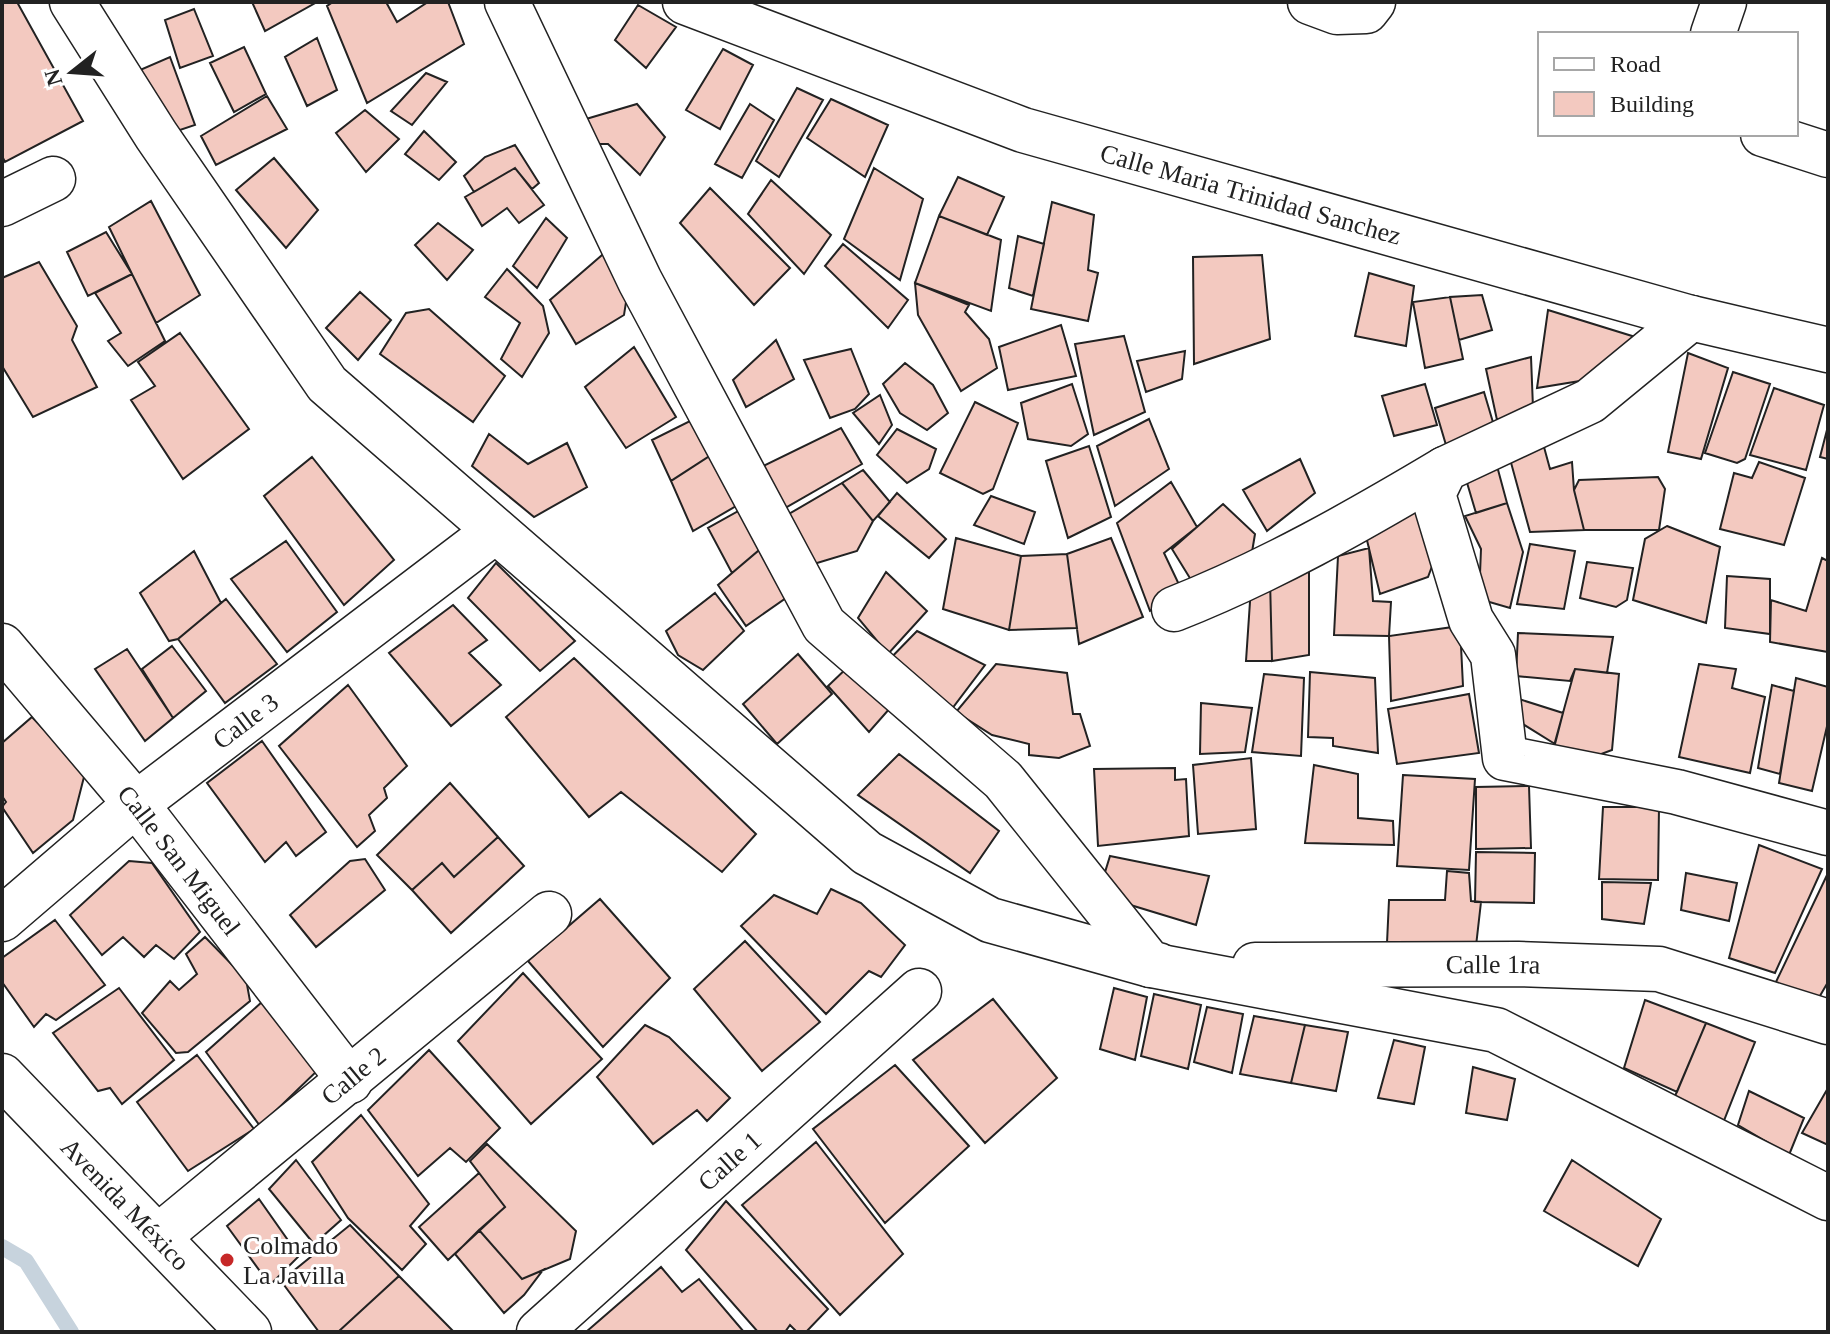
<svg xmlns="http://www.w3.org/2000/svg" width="1830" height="1334" font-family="'Times New Roman',serif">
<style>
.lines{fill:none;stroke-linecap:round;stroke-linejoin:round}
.stream{stroke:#c7d3dd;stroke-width:16}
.building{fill:#f3c9c0;stroke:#222;stroke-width:2}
.minor-casing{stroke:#222;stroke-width:47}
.tertiary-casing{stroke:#222;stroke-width:47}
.minor{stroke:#fff;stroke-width:44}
.tertiary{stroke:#fff;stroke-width:44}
.poi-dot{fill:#c62828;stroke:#fff;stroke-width:3}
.labels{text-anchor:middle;stroke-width:6;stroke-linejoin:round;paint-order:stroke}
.street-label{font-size:26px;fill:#222;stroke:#fff}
.poi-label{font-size:26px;fill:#222;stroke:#fff;text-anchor:start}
</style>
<rect width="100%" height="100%" fill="#fff"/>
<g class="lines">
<path class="stream" d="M2,1247L26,1261L71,1332"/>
</g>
<path class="building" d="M2,2H17L83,121L5,162L2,156Z
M252,2H317L265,31Z
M333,2H386L397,22L428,2H448L464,44L367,103L327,6Z
M638,5L676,27L646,68L615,40Z
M194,9L213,56L180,68L165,20Z
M317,38L337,90L307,106L285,57Z
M244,47L266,94L234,112L210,63Z
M723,49L753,65L720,129L686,110Z
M170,57L195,125L165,135L140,70Z
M426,73L447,82L412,125L391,111Z
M797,88L823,100L779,177L756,161Z
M267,96L287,129L216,165L201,136Z
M831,99L888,125L865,177L807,138Z
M637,104L665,137L640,175L608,144H591L586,119Z
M750,104L774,120L742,178L715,164Z
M365,110L399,139L366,172L336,133Z
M424,131L456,162L439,180L405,154Z
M515,145L539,183L532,189L515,168L474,192L464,176L485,157Z
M274,158L318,210L286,248L236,190Z
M515,168L544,205L519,223L507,208L482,226L465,197Z
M874,168L923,199L900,280L844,239Z
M958,177L1004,197L987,235L939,216Z
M771,180L831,235L804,274L748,214Z
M710,188L790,268L754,305L680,223Z
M151,201L200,295L156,323L109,227Z
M1052,202L1094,215L1088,270L1098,273L1088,321L1031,309Z
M939,216L1001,240L991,311L915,283Z
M546,218L567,238L537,288L513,266Z
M438,223L473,250L447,280L415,245Z
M106,232L132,274L88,296L67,252Z
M1018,236L1044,244L1033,296L1009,288Z
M843,244L908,300L888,328L825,266Z
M609,249L630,277L624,315L576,344L550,300Z
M1262,255L1270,339L1194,364L1193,257Z
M39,262L77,326L72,340L97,387L33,417L2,366V278Z
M507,269L543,306L549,333L522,377L501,359L520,323L485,297Z
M1369,273L1414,286L1406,346L1355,336Z
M132,274L165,341L128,366L108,341L121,333L95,293Z
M915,283L969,305L965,312L989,339L997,368L961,391L918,315Z
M360,292L391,320L358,360L326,328Z
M1482,295L1492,330L1459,340L1450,297Z
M1450,297L1463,359L1425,368L1413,302Z
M429,309L505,376L473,422L380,354L406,313Z
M1548,310L1645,340L1598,378L1537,388Z
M1061,325L1076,376L1008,390L999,347Z
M180,333L249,429L183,479L131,400L155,386L138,362Z
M1124,336L1145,412L1094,435L1075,344Z
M776,340L794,379L746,407L733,380Z
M634,347L676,417L626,448L585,387Z
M851,349L869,394L855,409L830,418L804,360Z
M1185,351L1182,379L1146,392L1137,361Z
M1688,353L1728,368L1701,459L1668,452Z
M1531,357L1533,408L1497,420L1486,369Z
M905,363L933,385L948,413L927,430L900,413L883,384Z
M1733,372L1770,384L1745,459L1737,463L1705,453Z
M1072,384L1088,434L1071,446L1028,439L1021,403Z
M1425,384L1437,425L1394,436L1382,396Z
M1774,388L1824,405L1806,470L1750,455Z
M1484,392L1495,429L1446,445L1435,408Z
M880,395L892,425L879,444L853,413Z
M975,402L1018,423L993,489L983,494L940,473Z
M704,414L722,448L671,481L652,440Z
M1149,419L1169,469L1115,506L1097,446Z
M1828,426V459L1820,457Z
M841,428L862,464L780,511L759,468Z
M897,429L936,449L929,469L907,483L877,455Z
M489,434L528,464L567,443L587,487L534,517L472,466Z
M1089,446L1111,517L1068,538L1046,461Z
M1544,447L1550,469L1572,462L1574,490L1584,530L1530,532L1510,459Z
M722,448L750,498L693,531L671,481Z
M312,457L394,560L344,605L264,496Z
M1300,459L1315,493L1267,531L1243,490Z
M1759,462L1805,478L1784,545L1720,529L1734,473L1752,478Z
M1497,466L1507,503L1476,513L1465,476Z
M863,470L890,502L873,521L842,483Z
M1658,477L1665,489L1659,530H1584L1574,490L1579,480Z
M1171,482L1197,527L1164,553L1184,595L1150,611L1117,523Z
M842,483L873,521L857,551L807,566L782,518Z
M897,493L946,539L929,558L878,516Z
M991,496L1035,512L1024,544L974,525Z
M1507,503L1523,552L1510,608L1479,599L1481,549L1465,516Z
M1223,504L1255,534L1251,558L1196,588L1172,549Z
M1414,508L1434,561L1428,577L1380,594L1365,532Z
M742,509L765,545L732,573L708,528Z
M1667,526L1720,547L1706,623L1633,600L1645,539Z
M956,538L1021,556L1009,630L943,609Z
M1111,538L1143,617L1079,644L1067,554Z
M286,541L337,612L287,652L231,579Z
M1530,544L1575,551L1564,609L1517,604Z
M765,545L796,591L746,626L718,585Z
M1369,548L1373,601L1391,602L1389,636L1334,635L1338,556Z
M194,551L221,603L178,639L169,641L140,593Z
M1067,554L1077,628L1009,630L1021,556Z
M1822,558L1828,561V652L1770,642L1771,600L1806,611Z
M1587,562L1633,568L1627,600L1616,607L1580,598Z
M496,563L575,641L540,671L468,598Z
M1309,566V655L1272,661L1270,579Z
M886,572L927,611L888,654L858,618Z
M1727,576L1770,579V634L1725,628Z
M1270,579L1272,661H1246L1251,587Z
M715,593L744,631L703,670L678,655L666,631Z
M226,599L277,664L225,703L178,639Z
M453,605L487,640L469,653L501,685L451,726L389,653Z
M1460,626L1463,686L1391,701L1389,636Z
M917,631L985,665L945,718L883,666Z
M1518,633L1613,637L1607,673L1575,669L1570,681L1516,676Z
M172,646L206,691L173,718L142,669Z
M127,649L173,718L145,741L95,669Z
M798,654L832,694L777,744L743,704Z
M574,658L756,834L722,872L621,792L589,817L506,717Z
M851,664L891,707L869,732L828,686Z
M996,664L1067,673L1073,714H1080L1090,746L1059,758L1029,755V744L992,735L956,712Z
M1699,664L1736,669L1732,688L1765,697L1750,773L1679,757Z
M1575,669L1619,674L1612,750L1596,756L1552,753Z
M1310,672L1375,678L1378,753L1333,746V738L1308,737Z
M1264,674L1304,678L1301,756L1252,752Z
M1796,678L1828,687V722L1812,791L1779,783Z
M348,685L407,766L384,788L387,798L369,815L375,831L357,847L279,746Z
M1772,685L1794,691L1780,774L1758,768Z
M1469,694L1479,753L1397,764L1388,709Z
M1519,699L1563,713L1555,744L1518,721Z
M1201,703L1252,708L1245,752L1200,754Z
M32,717L85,773L73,820L33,853L2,807L6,802L2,796V743Z
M262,741L326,832L296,856L286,842L265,862L207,783Z
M899,754L999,831L970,873L858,795Z
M1251,758L1256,829L1198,834L1193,765Z
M1314,765L1358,774V818L1393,821L1394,845L1305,843Z
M1175,768V780L1186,779L1189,836L1098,846L1094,769Z
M1403,775L1475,779L1469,870L1397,866Z
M450,783L498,837L454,877L442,863L412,890L377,855Z
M1529,786L1531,848L1476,849V787Z
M1603,807H1659L1658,880L1599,879Z
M498,837L524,866L451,933L412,890L442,863L454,877Z
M1759,845L1822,869L1775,973L1729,958Z
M1476,852L1535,853L1534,903L1475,902Z
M1110,856L1209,876L1196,925L1124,903L1102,882Z
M365,859L385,890L316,947L290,915L350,861Z
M129,861L152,863L200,932L174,959L156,945L144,957L123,937L102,955L70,915Z
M1447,871L1469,873L1471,901L1481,902L1476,946L1387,943L1389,900H1445Z
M1686,873L1737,883L1729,921L1681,910Z
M1828,873V982L1817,1001L1775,984Z
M1602,882L1651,883L1644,924L1602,919Z
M831,889L861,903L905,945L881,977L869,971L826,1014L741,926L774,895L817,914Z
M600,899L670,978L603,1047L528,961Z
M55,920L105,985L56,1020L46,1014L34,1027L2,982V958Z
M205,937L246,979L250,1001L188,1052L176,1053L142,1013L170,981L179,990L197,974L186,954Z
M745,941L820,1022L762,1071L694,989Z
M523,973L602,1059L531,1124L458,1041Z
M119,988L174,1060L122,1104L110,1088L98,1091L53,1033Z
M1114,988L1147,997L1135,1060L1100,1049Z
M1154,994L1201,1005L1188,1069L1141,1056Z
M993,999L1057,1078L985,1143L913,1060Z
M1645,1000L1706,1023L1677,1092L1624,1068Z
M263,1001L320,1068L260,1126L206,1052Z
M1207,1007L1243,1014L1232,1073L1194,1062Z
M1254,1016L1305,1025L1291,1083L1240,1074Z
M1706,1023L1755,1042L1723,1123L1675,1096Z
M645,1025L669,1037L730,1098L707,1121L697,1110L653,1144L597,1077Z
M1305,1025L1348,1032L1336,1091L1291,1083Z
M1394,1040L1425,1047L1414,1104L1378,1098Z
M429,1050L500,1128L466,1162L450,1148L418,1176L368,1110Z
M197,1055L254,1129L188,1171L137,1102Z
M895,1065L969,1146L885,1223L813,1129Z
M1473,1067L1515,1079L1507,1120L1466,1113Z
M1828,1088V1145L1802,1133Z
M1749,1091L1804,1118L1789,1155L1738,1125Z
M361,1115L429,1204L410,1226L426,1244L402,1270L348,1218L312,1162Z
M816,1142L903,1254L840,1315L742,1205Z
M487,1144L576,1231L570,1259L522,1279L479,1230L505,1207L470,1161Z
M296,1160L341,1220L314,1244L269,1189Z
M1572,1160L1661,1219L1638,1266L1544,1211Z
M479,1173L505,1207L448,1260L419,1227Z
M259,1199L299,1256L270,1285L227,1226Z
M726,1201L828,1309L806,1332H797L790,1325L785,1332H758L686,1250Z
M350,1225L399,1276L338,1332H319L281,1281Z
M479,1230L522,1279L543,1270L524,1295L504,1313L455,1254Z
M661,1267L682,1292L699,1279L744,1332H586Z
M399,1276L454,1332H338Z"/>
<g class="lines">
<defs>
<g id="minor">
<path d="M72,2L156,135L327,384L867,853L990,920L1151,965L1496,1030L1828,1198"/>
<path d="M507,2L640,281L824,625L1003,780L1151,965H1158"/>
<path id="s1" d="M685,2L1023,130L1691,318L1828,350"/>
<path d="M1310,2L1337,12L1366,11L1373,2"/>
<path d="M1713,34L1724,2"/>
<path d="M1763,134L1828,155"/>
<path d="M2,204L53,179"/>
<path d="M1691,318L1590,401L1445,469L1433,494L1471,620L1493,655L1505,758L1677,792L1828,833"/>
<path d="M1174,609C1268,572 1358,521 1445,469"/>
<path id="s2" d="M2,646L136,804L350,1081"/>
<path id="s3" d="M2,919L136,804L494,532"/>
<path id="s4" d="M1255,965L1518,964L1659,969L1828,1022"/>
<path id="s5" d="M159,1236L549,914"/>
<path id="s6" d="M539,1332L919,991"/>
</g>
<g id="tertiary">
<path id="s7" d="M2,1076L249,1332"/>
</g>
</defs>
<use href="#minor" class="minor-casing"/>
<use href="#tertiary" class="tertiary-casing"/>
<use href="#minor" class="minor"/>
<use href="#tertiary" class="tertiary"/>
</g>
<circle class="poi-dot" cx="227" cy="1260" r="8"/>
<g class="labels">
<g class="street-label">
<text dy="9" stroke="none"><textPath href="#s1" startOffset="598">Calle Maria Trinidad Sanchez</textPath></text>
<text dy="9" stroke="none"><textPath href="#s3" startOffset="314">Calle 3</textPath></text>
<text dy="9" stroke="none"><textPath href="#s2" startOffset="278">Calle San Miguel</textPath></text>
<text dy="9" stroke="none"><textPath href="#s4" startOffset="238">Calle 1ra</textPath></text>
<text dy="9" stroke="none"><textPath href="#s5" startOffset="252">Calle 2</textPath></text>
<text dy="9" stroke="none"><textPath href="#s6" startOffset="256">Calle 1</textPath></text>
<text dy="9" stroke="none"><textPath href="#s7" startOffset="178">Avenida México</textPath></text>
</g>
<g class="poi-label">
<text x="243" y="1254">Colmado<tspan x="243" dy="30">La Javilla</tspan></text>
</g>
</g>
<rect width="1830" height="1334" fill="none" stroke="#222222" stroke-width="8"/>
<rect x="1538" y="32" width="260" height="104" fill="#ffffff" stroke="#a7a7a7" stroke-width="2"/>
<rect x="1554" y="58" width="40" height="12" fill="#ffffff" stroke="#a7a7a7" stroke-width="2"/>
<text x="1610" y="72" font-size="24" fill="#222222">Road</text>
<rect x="1554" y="92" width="40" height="24" fill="#f3c9c0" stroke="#a7a7a7" stroke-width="2"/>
<text x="1610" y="112" font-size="24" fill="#222222">Building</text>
<g transform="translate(72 72) rotate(253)" stroke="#ffffff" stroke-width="6" paint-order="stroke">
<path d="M0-6L14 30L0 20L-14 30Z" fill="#222222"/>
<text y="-12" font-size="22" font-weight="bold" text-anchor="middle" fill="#222222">N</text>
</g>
</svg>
